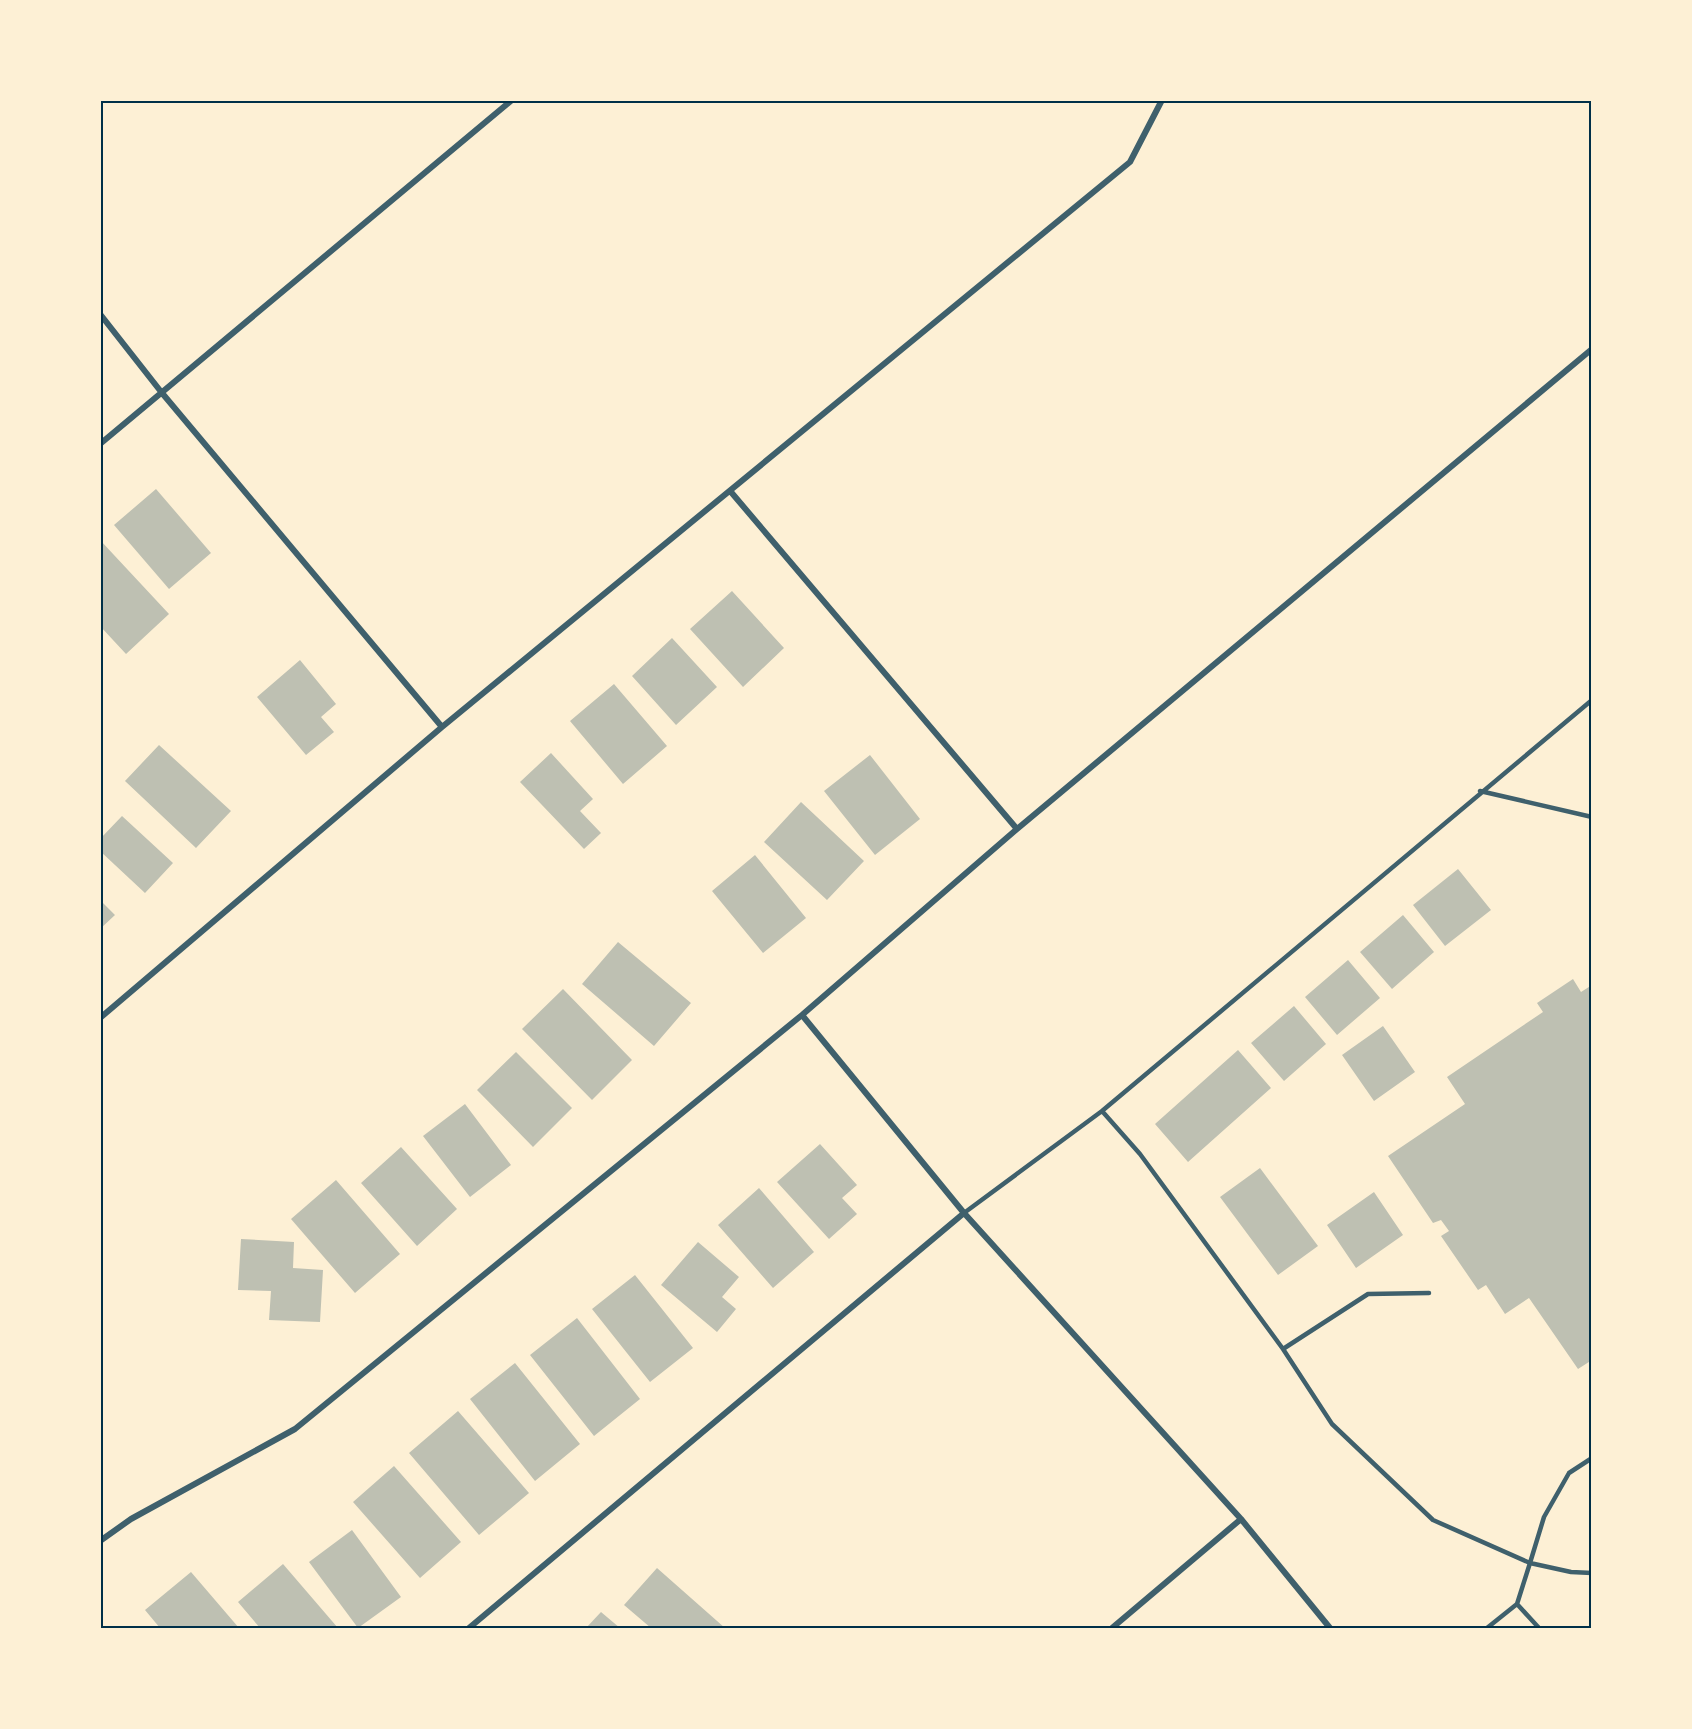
<svg xmlns="http://www.w3.org/2000/svg" width="1692" height="1729" font-family="Jost,sans-serif">
<style>
.building{fill:#bec0b2}
.lines{fill:none;stroke-linecap:round;stroke-linejoin:round}
.service{stroke:#3f606c;stroke-width:4.5}
.minor{stroke:#3f606c;stroke-width:6}
.neatline{fill:none;stroke:#003049;stroke-width:2}
</style>
<rect width="100%" height="100%" fill="#fdf0d5"/>
<path class="building" d="M156,489L211,553L169,589L114,525Z
M100,540L169,614L126,654L100,626Z
M732,591L784,648L743,687L690,629Z
M672,638L717,687L676,725L632,676Z
M300,660L336,704L321,717L334,732L306,755L257,697Z
M614,684L667,746L623,784L570,721Z
M159,745L231,811L196,848L125,781Z
M551,753L593,799L580,811L601,833L584,849L520,782Z
M870,755L920,819L875,855L824,791Z
M801,802L864,861L827,900L764,842Z
M122,816L173,863L145,893L100,851V839Z
M755,855L806,918L763,953L712,891Z
M1458,869L1491,910L1445,946L1413,905Z
M100,900L115,915L100,929Z
M1403,915L1434,952L1392,989L1360,952Z
M618,942L691,1003L654,1046L582,984Z
M1348,960L1380,998L1337,1035L1305,997Z
M1573,979L1581,992L1592,985V1360L1578,1369L1529,1298L1505,1314L1486,1285L1478,1290L1441,1236L1449,1231L1441,1220L1433,1223L1388,1156L1465,1104L1447,1077L1543,1012L1537,1003Z
M563,989L632,1060L592,1100L522,1029Z
M1294,1006L1326,1044L1284,1081L1251,1043Z
M1383,1026L1415,1072L1374,1101L1342,1055Z
M1238,1050L1271,1088L1188,1162L1155,1124Z
M516,1052L572,1108L533,1147L477,1090Z
M465,1104L511,1165L470,1197L423,1136Z
M820,1144L857,1185L842,1198L857,1214L829,1239L777,1182Z
M401,1147L457,1209L417,1246L361,1183Z
M1260,1168L1318,1246L1278,1275L1220,1197Z
M336,1180L400,1254L355,1293L291,1219Z
M759,1188L814,1252L773,1288L718,1225Z
M1374,1192L1403,1235L1356,1268L1327,1225Z
M241,1239L294,1242L293,1268L323,1270L320,1322L269,1320L271,1291L238,1290Z
M698,1242L739,1277L722,1297L736,1309L717,1332L661,1285Z
M635,1275L693,1348L650,1382L592,1309Z
M577,1318L640,1399L594,1436L530,1355Z
M515,1363L580,1444L535,1481L470,1399Z
M458,1411L529,1493L479,1535L409,1453Z
M394,1466L461,1542L420,1578L353,1502Z
M352,1530L401,1597L358,1628L309,1562Z
M283,1564L338,1628H260L238,1602Z
M657,1568L725,1628H651L624,1605Z
M191,1572L239,1628H160L145,1610Z
M601,1612L620,1628H586Z"/>
<g class="lines">
<path class="service" d="M1480,791L1592,817
M1102,1111L1592,700
M964,1213L1102,1111L1140,1154L1283,1349L1332,1424L1433,1520L1530,1563L1517,1604L1539,1628
M1283,1349L1368,1294L1429,1293
M1592,1458L1569,1473L1544,1517L1530,1563L1571,1572L1592,1573
M1487,1628L1517,1604"/>
<path class="minor" d="M100,314L162,393L442,727
M100,444L512,100
M731,492L1017,829
M802,1015L964,1213L1241,1519L1330,1628
M100,1018L442,727L1130,162L1162,100
M100,1541L131,1519L295,1429L802,1015L1017,829L1592,349
M469,1628L964,1213
M1112,1628L1241,1519"/>
</g>
<rect width="1692" height="1729" fill="none" stroke="#fdf0d5" stroke-width="204"/>
<rect x="102" y="102" width="1488" height="1525" class="neatline"/>
</svg>
